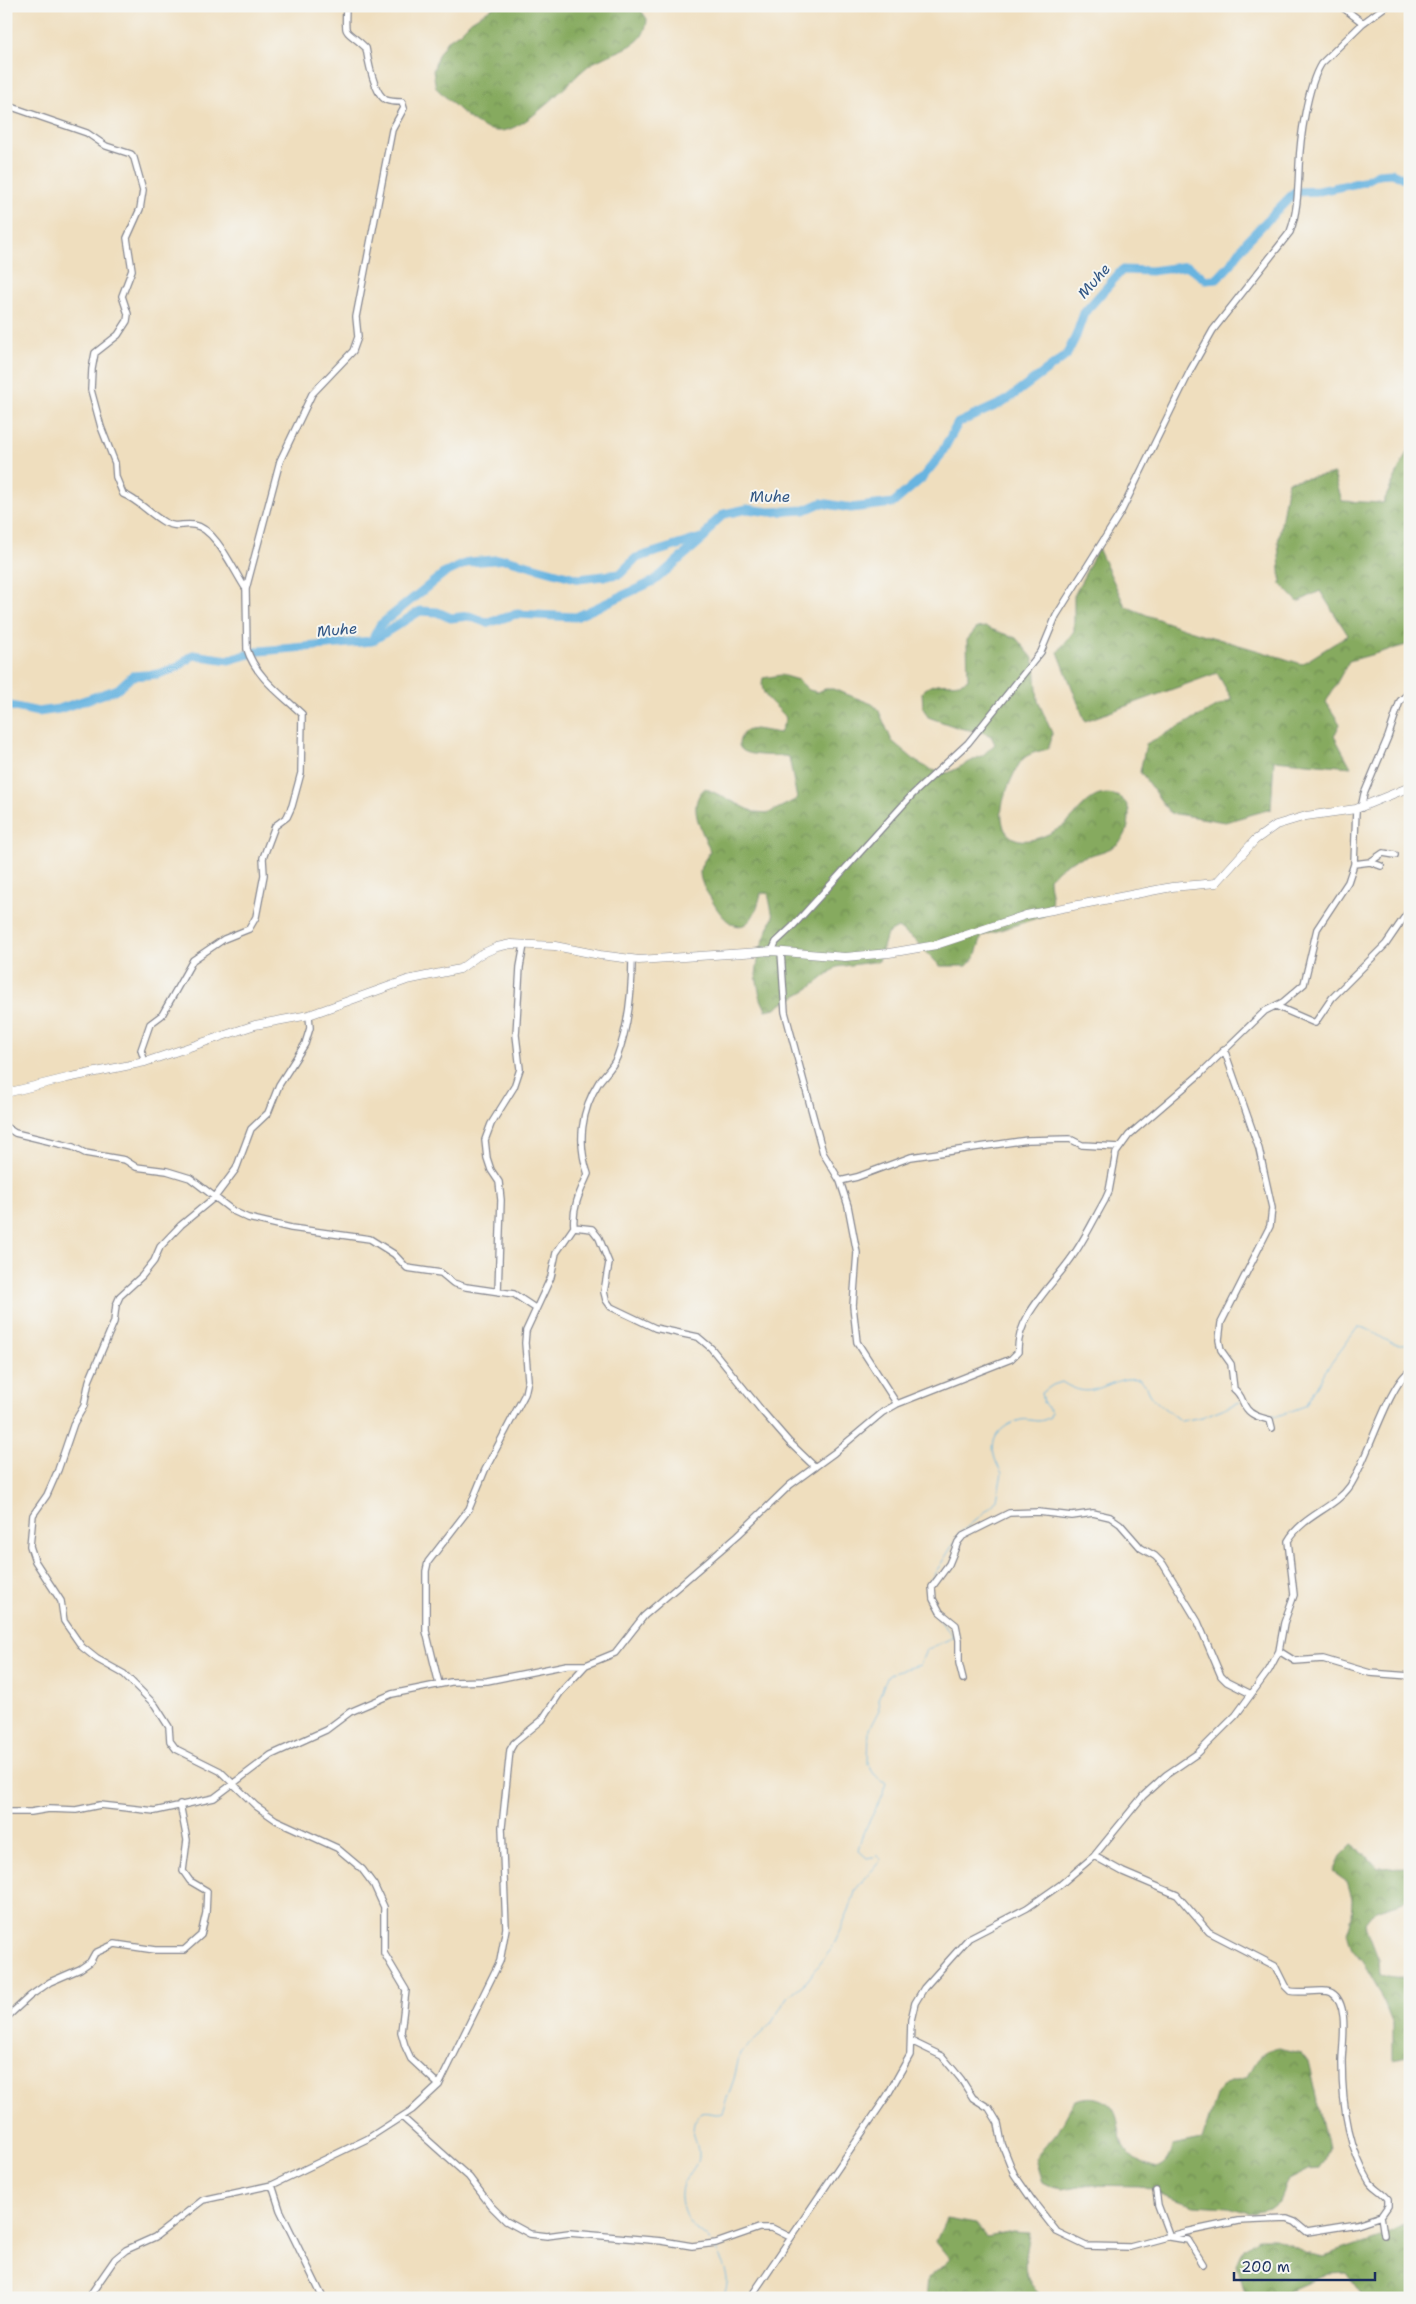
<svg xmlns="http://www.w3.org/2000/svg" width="1416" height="2304" font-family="'Shantell Sans',sans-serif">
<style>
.forest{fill:url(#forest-crowns);stroke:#506c5e}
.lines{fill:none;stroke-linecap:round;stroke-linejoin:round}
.stream{stroke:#67b4e0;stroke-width:1}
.river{stroke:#67b4e0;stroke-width:9}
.minor-casing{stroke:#85868e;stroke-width:8}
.secondary-casing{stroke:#85868e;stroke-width:9}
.minor{stroke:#fff;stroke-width:5.5}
.secondary{stroke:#fff;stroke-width:8}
.labels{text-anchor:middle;stroke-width:4;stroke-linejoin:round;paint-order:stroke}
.water-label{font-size:15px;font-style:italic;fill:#325785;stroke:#f6f6f2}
</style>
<defs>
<pattern id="forest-crowns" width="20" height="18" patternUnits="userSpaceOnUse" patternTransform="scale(1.25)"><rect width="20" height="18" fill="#86aa5f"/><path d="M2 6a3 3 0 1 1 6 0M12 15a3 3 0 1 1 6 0" fill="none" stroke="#6d8b52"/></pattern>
</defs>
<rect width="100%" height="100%" fill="#f6f6f2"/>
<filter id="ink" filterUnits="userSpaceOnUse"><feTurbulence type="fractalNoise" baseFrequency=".02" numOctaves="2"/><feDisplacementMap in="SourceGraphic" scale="10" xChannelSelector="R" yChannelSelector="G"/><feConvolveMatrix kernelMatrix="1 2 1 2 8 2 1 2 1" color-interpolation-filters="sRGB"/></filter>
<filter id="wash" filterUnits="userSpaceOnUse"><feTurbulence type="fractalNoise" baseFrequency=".0096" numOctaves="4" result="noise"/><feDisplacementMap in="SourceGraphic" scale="20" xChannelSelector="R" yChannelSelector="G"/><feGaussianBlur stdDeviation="1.12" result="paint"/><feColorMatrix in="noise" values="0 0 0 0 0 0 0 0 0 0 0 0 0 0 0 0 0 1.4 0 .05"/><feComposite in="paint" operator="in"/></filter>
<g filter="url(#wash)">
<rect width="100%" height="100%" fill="#efdebe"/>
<path class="forest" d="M495,6H638L647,19C647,27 643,37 636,42C625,51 602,56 588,66C568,82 524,134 497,131C474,129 453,103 436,88L433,71L438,55L447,41L460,32L471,21Z
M1410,446V644L1349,661L1326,702L1340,724L1334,736L1351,767L1274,760L1271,809L1225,822L1170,813L1140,772L1146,744L1232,699L1217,673L1085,721L1058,652L1074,631V596L1098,548L1125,606C1182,631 1243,645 1302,664L1348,635L1320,591L1298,602L1281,584L1278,542L1288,481L1334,474L1342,501L1383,503Z
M985,627L1016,638L1032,657L1035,665L1038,701L1052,733L1051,741L1048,749C1040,751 1029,753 1023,759C1016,766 1003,797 1002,807C1001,814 1002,824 1005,830C1018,852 1053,834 1068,822C1076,815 1083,804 1093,798C1107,789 1130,796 1129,815C1129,851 1103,850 1077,859C1067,862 1057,870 1049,878C1049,895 1058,901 1043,916L982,936L975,957L967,966H940L916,941L898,928L887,934L879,961L837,967L810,988L775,1008L766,1010L760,997L756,975L759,952L773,917L768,893H761C751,939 729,933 710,897C705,890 700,881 700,872C700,864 707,858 710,851C703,831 685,806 705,788L754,812L769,813L797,799L789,757C777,753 721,762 745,731L755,729L780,733L786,718C777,704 758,698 763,678L781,675L798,680L809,690L817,692L825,689H833L872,704L878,709L892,741L917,762L932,770L948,773L983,755L995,744L991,736L985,733L959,728L928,717L923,708L922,692C938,676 952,690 968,679L967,640L977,628Z
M1352,1845L1366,1855L1378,1868L1410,1867V1899L1376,1910L1365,1924L1378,1958L1379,1975L1410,1979V2056L1393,2060V2025L1380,1993L1363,1963L1352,1949L1347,1932L1351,1917L1352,1899L1347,1882L1333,1872L1340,1857Z
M1279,2048L1301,2053L1308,2062L1328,2149L1325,2160L1319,2168L1308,2169L1288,2179L1279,2201L1270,2208L1249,2213L1229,2207L1194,2205L1140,2186L1085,2185L1063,2189L1052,2187L1042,2182L1035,2158L1058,2131L1075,2100C1085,2097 1092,2096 1102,2100C1125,2110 1114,2137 1128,2154C1134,2162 1147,2164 1156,2168C1167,2164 1170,2156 1172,2146L1202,2140L1217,2093L1225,2084L1247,2077C1256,2059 1258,2053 1279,2048Z
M1410,2215V2298H1364L1346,2273L1328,2274L1295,2288L1283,2298L1246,2297L1237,2264L1244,2248L1258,2238H1275L1305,2252L1324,2256L1389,2234L1404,2224Z
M946,2219L976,2224L987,2237L1012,2232L1030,2233C1025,2264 1018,2273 1043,2298H926L928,2278L950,2258L936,2241Z"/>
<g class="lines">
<path class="stream" d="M1246,1403L1257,1411L1277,1416L1305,1406L1326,1370L1358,1327C1377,1328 1385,1349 1410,1343
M956,1540L959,1534L992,1506L997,1499L1002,1473C988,1451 989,1431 1017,1421C1030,1416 1036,1426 1050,1417L1051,1412L1043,1402L1041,1393L1053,1385L1062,1382C1091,1401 1099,1384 1127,1379C1131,1379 1135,1378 1139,1379C1146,1382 1146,1389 1149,1394C1151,1398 1176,1418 1181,1421L1202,1417L1240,1402
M710,2241C705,2235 697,2231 692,2226C682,2214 676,2192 686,2179C690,2172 698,2165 698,2156C699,2140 685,2128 701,2113C708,2111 715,2116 722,2113L734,2079L740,2053L771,2024L787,1997L807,1981L832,1948L849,1910L856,1889L881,1860L878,1856L867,1858L858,1850C863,1826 880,1807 886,1783L874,1774L868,1764L869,1729L879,1710L878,1699L888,1676L896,1671L920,1665L926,1650L954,1637L934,1614L929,1602L927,1586L954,1543
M713,2246C722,2260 735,2282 721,2298"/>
<path class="river" d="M372,640L380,625L443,574L469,562L506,559L579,579L620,574L636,558L701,538
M6,705L38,712L59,709L118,689L132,676L158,674L176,668L193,655L229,660L260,651L372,641L420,611L437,612L451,618L469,616L488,623L516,614L576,617L654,581L705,537L713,524L724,514L747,509L770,512L805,510L821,503L851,508L893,503L922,478L940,456L958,423L1004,402L1066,356L1076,336L1084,313L1122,270L1151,271L1188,266L1206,280L1217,279L1231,264L1246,242L1295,192L1319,191L1363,182L1378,174L1392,173L1410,181"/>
</g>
</g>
<g filter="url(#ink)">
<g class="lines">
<defs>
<path id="minor" d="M1341,6L1363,23
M6,105L87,133L106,146L131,154L134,158L143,190L140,209L127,238L132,270L122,296L128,314L127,321L118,335L95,353L92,369L91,390L101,427L115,463L116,477L123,494C140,501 148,513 164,522C178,529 181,523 194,525C216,528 234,572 246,589
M1361,808L1364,794L1388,737L1400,701L1410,692
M1370,862L1383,853L1395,855
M1354,864L1370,862L1381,866
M772,951L776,942L792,927L913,794L968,743L1041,652L1056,616L1121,512L1191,369L1213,330L1290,232C1298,211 1298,188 1299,166C1300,139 1307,87 1321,64L1363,23L1386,6
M781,952L785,1012L823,1153L840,1181L848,1206L857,1253L853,1306L857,1342L897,1404
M1276,1006L1315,1023L1332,998L1386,944L1410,909
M309,1015L310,1028L305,1044L279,1085L268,1113L251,1129L236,1169L215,1197L181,1225L160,1247L154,1261L142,1276L120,1296L116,1305L114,1322L89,1381L84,1406L74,1423L58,1470L47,1495L33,1515L30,1546L35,1561L61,1601L64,1621L82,1647L97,1659L124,1674L155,1705L169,1727L170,1741L176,1749L220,1771L256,1806L276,1820L337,1848L362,1869L374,1885L384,1907V1953L406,1990L401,2032L405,2046L411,2059L439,2085
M1224,1049L1259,1149L1272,1208L1270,1226L1221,1323L1219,1340L1221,1350L1231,1364L1234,1389C1243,1396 1241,1402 1247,1409C1252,1416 1262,1418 1270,1420L1272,1428
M145,1062L141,1050L150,1024L162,1015L193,960L224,939L249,929L256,917L264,875L263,858L275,826L287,817L292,806L301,773L302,714C282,695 255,676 247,649L246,589L280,461L312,394L353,351L358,337L356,317L392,130L404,108L402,102C397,102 391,102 386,100C374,94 368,60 366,48C344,26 345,41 346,6
M6,1127L15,1133L73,1147L85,1153L125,1160L136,1167L167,1171L190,1178L233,1211L248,1218L291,1228L370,1239L394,1254L407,1268L441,1273L453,1283L466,1287L514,1294L535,1308
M840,1181L857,1177L911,1157L1028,1140L1070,1139L1082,1145L1119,1147
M574,1227L592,1229L599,1238L609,1263L604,1292L606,1300L611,1307L655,1328L698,1337L711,1348L762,1411L789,1442L815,1467
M498,1292L501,1200L499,1182L491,1170L487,1158L485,1140L491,1124L514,1087L520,1069L516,1035L520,967L524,945
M1279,1651L1295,1661L1323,1659L1370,1673L1410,1676
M963,1679L959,1663V1640L956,1625L940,1612L933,1599L932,1587L949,1564L958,1542L963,1536L1009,1513L1038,1512L1072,1516L1093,1513L1110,1517L1120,1524L1141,1548L1155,1556L1163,1564L1198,1622L1221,1676L1227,1682L1251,1694
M439,1684L426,1631V1571L428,1562L469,1509L485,1470L525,1394L528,1380L525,1343L526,1331L551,1277L556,1253L574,1227C572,1208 580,1192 588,1174C577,1143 581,1110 599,1082C605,1074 613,1067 617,1057C629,1025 632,993 632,959
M6,1812H31L49,1809L76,1810L100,1805L155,1811L214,1798L271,1755L326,1730L350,1712L392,1694L451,1682L487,1681L567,1665H586L615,1653L644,1616L738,1535L790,1485L834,1453L883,1412L897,1404L1011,1359L1018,1352C1016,1316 1053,1285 1072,1257C1085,1239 1094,1219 1105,1200L1109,1191L1116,1153L1129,1135L1200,1074L1265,1011L1283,1002L1304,984L1317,929L1348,882L1354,864L1356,809
M6,2018L30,1996L50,1982L80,1969L90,1962L95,1953L115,1944L155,1950H184L201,1935L206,1913L207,1891L190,1881L183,1871L187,1840L180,1804
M911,2041L942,2056L961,2079L973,2098L989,2108L998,2123L1002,2144L1014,2174L1032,2200L1057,2232L1086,2246L1130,2247L1186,2232L1238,2221L1287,2219L1295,2222L1307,2232L1357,2224L1381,2216L1388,2206V2199C1382,2191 1373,2188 1369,2181C1348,2147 1342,2102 1342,2062C1342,2045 1350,2004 1332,1993C1325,1988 1301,1994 1290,1991L1285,1986L1275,1966L1209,1932L1177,1895L1123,1872L1094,1856
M402,2117L469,2177L491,2206L506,2221L530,2234L547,2236L569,2233L662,2241L692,2246L716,2243L759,2228H772L790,2237
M272,2185L280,2210L323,2298
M1156,2191L1158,2205L1170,2237L1188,2240L1203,2264
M1381,2216L1384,2235
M88,2298L115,2259L126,2250L155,2237L203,2200L272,2185L367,2139L412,2110L439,2085L500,1961L506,1928L502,1827L510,1750L514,1743L542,1720L560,1693L586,1665
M750,2298L887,2096L910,2055L911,2020L915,2003L924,1988L969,1938L1027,1908L1060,1885L1094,1856L1143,1796L1166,1775L1198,1753L1236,1715L1269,1670L1279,1651L1284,1623L1294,1595L1288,1541C1302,1516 1335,1508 1350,1486C1367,1461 1388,1385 1410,1371"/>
<path id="secondary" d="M6,1093L67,1078L145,1062L255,1025L309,1015L407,980L460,969L479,955L497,947L511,944L555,946L600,955L639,960L772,951L845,957L889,953L936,945L1026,915L1172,887L1216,883L1255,840L1276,825L1306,816L1356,809L1410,787"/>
</defs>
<use href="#minor" class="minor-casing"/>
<use href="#secondary" class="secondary-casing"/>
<use href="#minor" class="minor"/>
<use href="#secondary" class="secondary"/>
</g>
</g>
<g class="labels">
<g class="water-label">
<text transform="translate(1094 281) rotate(-48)" y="5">Muhe</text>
<text x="770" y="502">Muhe</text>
<text transform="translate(337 630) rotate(-5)" y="5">Muhe</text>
</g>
</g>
<rect width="1416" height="2304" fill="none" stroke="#f6f6f2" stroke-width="25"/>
<path d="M1234 2272v8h141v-8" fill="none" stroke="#1b2f5e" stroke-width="2.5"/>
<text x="1241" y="2272" font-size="15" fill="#1b2f5e" stroke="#f6f6f2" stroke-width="4" paint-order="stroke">200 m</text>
</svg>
